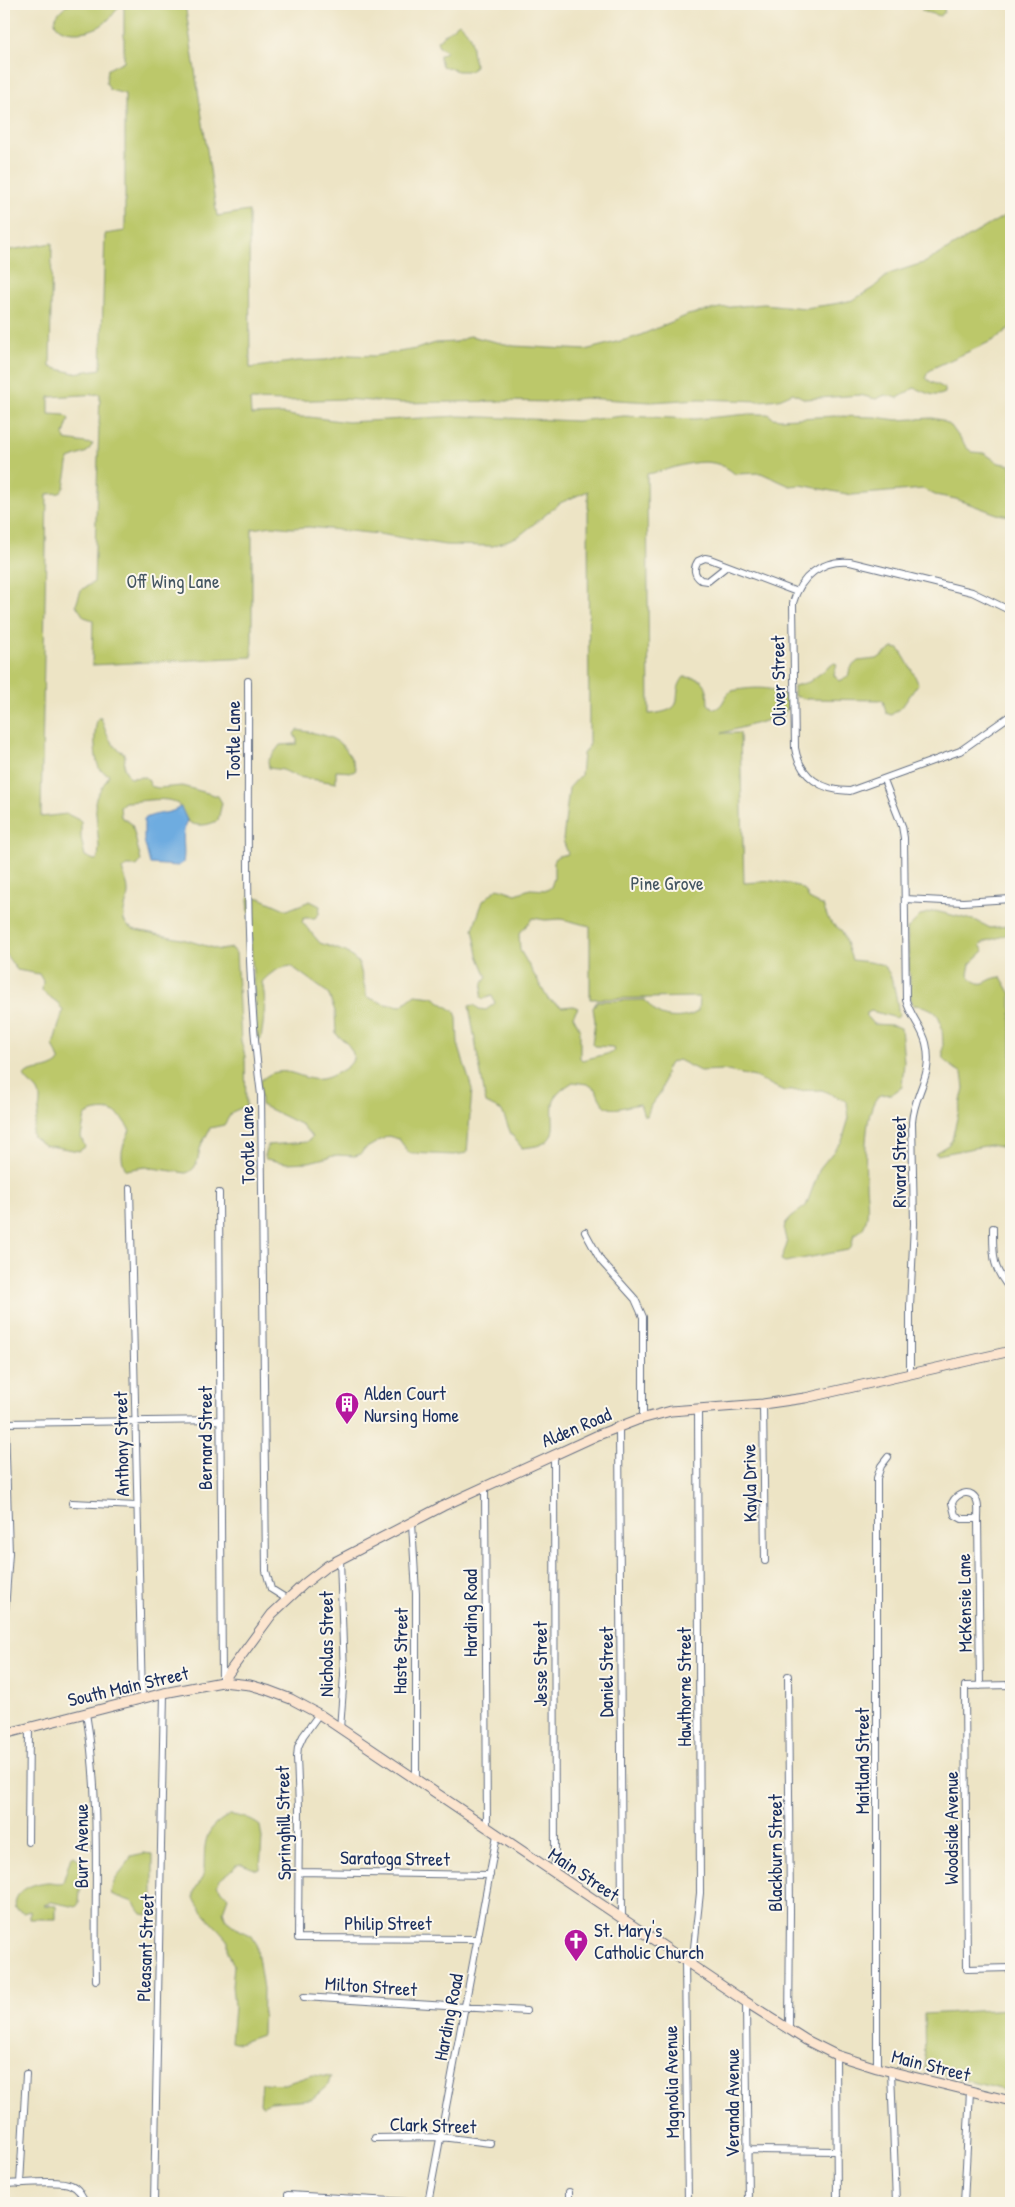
<svg xmlns="http://www.w3.org/2000/svg" width="1015" height="2207" font-family="'Patrick Hand',sans-serif">
<style>
.green{fill:#bcc86a;stroke:#6c7c64;fill-rule:evenodd}
.water{fill:#6eace0;stroke:#446e9f}
.lines{fill:none;stroke-linecap:round;stroke-linejoin:round}
.street-casing{stroke:#646e82;stroke-width:8}
.secondary-casing{stroke:#646e82;stroke-width:11}
.street{stroke:#fff;stroke-width:6}
.secondary{stroke:#fce5cf;stroke-width:9}
.labels{text-anchor:middle;stroke-width:4;stroke-linejoin:round;paint-order:stroke}
.park-label{font-size:19px;fill:#435561;stroke:#fbf7ec}
.street-label{font-size:19px;fill:#1b2f5e;stroke:#fbf7ec}
.poi-label{font-size:19px;fill:#1b2f5e;stroke:#fbf7ec;text-anchor:start}
</style>
<rect width="100%" height="100%" fill="#fbf7ec"/>
<filter id="ink" filterUnits="userSpaceOnUse"><feTurbulence type="fractalNoise" baseFrequency=".02" numOctaves="2"/><feDisplacementMap in="SourceGraphic" scale="10" xChannelSelector="R" yChannelSelector="G"/><feConvolveMatrix kernelMatrix="1 2 1 2 8 2 1 2 1" color-interpolation-filters="sRGB"/></filter>
<filter id="wash" filterUnits="userSpaceOnUse"><feTurbulence type="fractalNoise" baseFrequency=".0096" numOctaves="4" result="noise"/><feDisplacementMap in="SourceGraphic" scale="20" xChannelSelector="R" yChannelSelector="G"/><feGaussianBlur stdDeviation="1.12" result="paint"/><feColorMatrix in="noise" values="0 0 0 0 0 0 0 0 0 0 0 0 0 0 0 0 0 1.4 0 .05"/><feComposite in="paint" operator="in"/></filter>
<g filter="url(#wash)">
<rect width="100%" height="100%" fill="#ede4c5"/>
<path class="green" d="M68,4H121C114,13 107,24 96,28C73,38 35,29 68,4Z
M124,4H185L217,216L249,211L250,368L297,361L326,360L349,355L375,356L416,349L436,343L456,342L470,336L514,346L585,350L636,337L688,315L720,308L764,304L805,308L834,304L853,300L873,288L889,274L926,262L1011,212V327L994,340L935,367L927,373L926,378C932,384 939,384 945,389V393C934,399 924,391 914,388L898,398L885,395L876,399L860,395L805,399L793,393L779,399L760,401L699,399L651,402L584,398L549,402L504,401L401,403L344,399L285,401L250,400L251,415L282,414L300,417H309L348,422L459,416L576,421L624,416L695,419L749,414H768L773,418L780,419L836,416L875,417L897,420L932,418L942,420L951,426L967,448L972,452L984,453L999,463L1011,465V516L997,514L956,499L935,495L923,489L852,495L801,485L790,486L761,473L735,474C708,450 678,469 647,474L649,714C692,710 668,697 684,677C706,678 707,683 708,704L714,709C724,707 723,697 731,691C748,688 776,684 788,699L787,709L783,716L722,733H740L744,883L773,881L798,886L805,891L809,899L823,906L829,921L842,931L852,960C861,961 871,962 880,964C894,969 897,1003 899,1016L897,1018L871,1011L867,1013V1017L873,1024L891,1025L901,1028L904,1062L902,1087L892,1094L880,1095C864,1105 865,1163 866,1181C866,1195 870,1212 865,1224C863,1230 859,1232 854,1235L851,1247L848,1250L785,1262L781,1260L787,1244L784,1231L785,1224L790,1218L806,1206L820,1168L842,1141L849,1118L847,1103L844,1100L822,1090L784,1091L755,1077L723,1070L700,1071L678,1060L670,1063L666,1070L661,1092L651,1105L647,1116H644L640,1104C617,1107 605,1118 596,1089L587,1084L573,1082C565,1087 554,1094 553,1105C551,1119 559,1136 542,1144C536,1147 528,1147 522,1148L511,1134L502,1111L486,1103L469,1006L474,1005L479,1009L486,1010L495,1003L492,996L483,999L481,997L483,983L487,977L478,955L473,929L483,901L498,888L516,894L530,889L547,890L551,887L554,878V859L558,856L568,854L563,840L569,788L581,775L583,754L589,745L588,491L560,503L519,536L493,546L445,545L379,534L309,527L291,528L272,526L252,529V657L92,665L93,620L84,617L76,605L81,590L94,582L100,394L49,397V414L65,415L69,419L64,434L65,440L93,444L87,452L69,459L64,487L60,493L47,494L41,817L67,814L81,821V838L85,856L94,860L98,859L99,847L95,802C97,792 105,784 109,775L100,770C94,759 93,730 98,718H101C106,732 109,745 124,753L125,757L124,768L130,778L145,777L149,781L150,786L158,788L182,786L218,796L222,803L218,820C211,825 195,828 188,821C181,814 183,804 172,801C159,797 139,802 125,802L120,806L121,817L132,824L141,861L137,866H127L122,869C124,876 128,883 128,892C128,907 114,923 136,930L186,940L220,950L232,948L236,953L241,1041L245,1056L246,1106L232,1112L224,1125L210,1128C208,1133 205,1138 202,1143C197,1154 200,1169 186,1173L145,1167L126,1170C118,1154 123,1146 130,1130C126,1125 122,1117 117,1114C109,1108 92,1110 85,1116L81,1137L85,1147L79,1151L44,1145L33,1137L32,1133C35,1122 45,1100 37,1090C32,1084 26,1082 24,1075C38,1067 45,1073 60,1062L53,1045L63,1011L58,1003L42,991L43,981L39,974L17,970L4,952V251L52,243L50,367L74,373L101,369L105,234L125,231V94L110,90L106,82L108,69L124,61ZM533,918L545,920L561,919L590,926V999L699,997L698,1011C689,1019 666,1020 656,1012C652,1009 648,1004 645,1000L597,1001L593,1008L595,1021L592,1044L594,1046L612,1047L615,1050L611,1053L582,1060L580,1058V1030L573,1016L578,1008L573,1006L562,1007L548,999L520,950L519,934Z
M923,4H945L944,13L940,16L922,11Z
M459,23C469,32 472,38 472,50C472,56 475,60 475,66L471,71H458L442,66L439,56L447,51L439,47L437,41Z
M893,648L899,649C903,654 918,680 918,684L902,707L891,715L886,713L883,700L807,699L794,696V686L809,682L834,663L837,664L834,675L839,681L848,677L850,668L858,661L877,659Z
M297,730C328,735 345,737 356,770L353,772L336,771V783L298,777L283,770L269,768L268,761L280,745L297,744V740L294,734Z
M250,896L260,898L287,910L310,901L320,906L319,914L315,918H304L302,922L320,943L346,952L359,963L367,997L385,1004L401,1006L415,995L433,997L455,1012L457,1017L458,1044L472,1089L467,1153L454,1155L409,1153L399,1139L388,1136L363,1150L361,1154L355,1156L337,1155L309,1162L286,1163L266,1159L264,1155L268,1145L307,1142L312,1137L302,1125L261,1105L260,1081C265,1077 270,1073 277,1072C293,1069 306,1082 322,1079C327,1078 332,1076 337,1073C363,1061 354,1048 336,1034L335,1011L328,993L291,966C278,968 271,972 262,982C267,1001 264,1019 261,1038L260,1040L257,1039L248,898Z
M935,911L977,921L990,928L1007,926L1011,930C1004,940 989,937 980,945L984,951L970,964L968,975C984,992 984,978 1001,977L1011,994V1149L990,1145L937,1155L935,1153L948,1145L952,1140L964,1088L962,1073C956,1069 947,1065 944,1058C942,1055 943,1049 943,1046C942,1021 942,1007 913,1005L911,1002L907,929L921,915Z
M230,1815C239,1815 253,1820 260,1826L262,1838L260,1869L257,1870L242,1864L236,1865C231,1874 220,1876 217,1885L228,1897L223,1911L226,1920L239,1930L252,1936L256,1943L263,1989L262,2035L239,2043L231,2041L234,2007L232,1985L234,1966L228,1952V1940C219,1929 197,1909 194,1897C192,1887 204,1882 204,1873C205,1846 201,1829 230,1815Z
M144,1853L151,1854L153,1858V1897L148,1915L142,1914L133,1902L111,1894C112,1876 125,1873 131,1856Z
M74,1856L82,1862L87,1884L80,1891L79,1903L76,1907L51,1902L44,1905L56,1906V1919H30V1911L23,1913L16,1909C11,1891 33,1883 48,1882C53,1882 58,1884 63,1882L71,1857Z
M1011,2005V2092L925,2070L924,2014L1010,2009Z
M312,2075L331,2077L327,2086L312,2099L270,2102L263,2105L260,2103L262,2083L285,2084Z"/>
<path class="water" d="M181,807L187,820C180,836 186,848 183,863L178,866L150,864L144,840V819C156,812 169,815 181,807Z"/>
</g>
<g filter="url(#ink)">
<g class="lines">
<defs>
<path id="street" d="M727,566L708,581L701,580C694,575 693,568 698,561L705,558L710,559L797,592
M1011,611L972,592L850,562C822,559 800,577 793,603L795,748C800,777 822,791 850,791L960,751L1011,715
M248,681C249,819 243,958 261,1095L266,1571L271,1589L287,1599
M884,780L902,826L904,838L906,1000C910,1016 922,1027 926,1043C934,1076 914,1093 912,1122L914,1224L910,1307V1374
M905,899L963,902L1011,899
M130,1188L142,1699
M219,1193L222,1682
M993,1228C993,1257 992,1268 1011,1290
M585,1232L601,1261L635,1299L643,1317V1418
M763,1404L765,1561
M4,1423L220,1420
M619,1426L622,1919
M554,1454L555,1874
M485,1487L487,1828
M72,1503L137,1506
M978,1519H962L955,1515L952,1503C957,1492 973,1488 977,1502C979,1507 978,1514 978,1519L980,1686
M412,1523L416,1594V1779
M4,1626L9,1553L5,1423
M788,1676L790,1911L789,2029
M1011,1685L965,1686L967,1969L1011,1968
M86,1713C101,1802 94,1890 96,1980
M319,1714L303,1736L298,1747L297,1757L299,1807L298,1938L478,1939
M340,1729L344,1675L340,1559
M28,1842L29,1727
M299,1872L490,1875
M685,1961L688,2203
M692,1966L700,1893L698,1408
M304,1997L526,2011
M746,2002L748,2203
M836,2055L837,2203
M877,2068V1478L881,1466L888,1457
M891,2071L896,2203
M375,2138L441,2137L490,2143
M747,2150L837,2151
M4,2184C18,2184 60,2179 71,2185C78,2188 83,2196 85,2203
M20,2184L26,2074
M288,2195L426,2203
M154,2203L164,1693
M428,2203L497,1835
M569,2203V2192
M964,2203L970,2091"/>
<path id="secondary" d="M222,1682L272,1614L304,1584L327,1566L443,1506L598,1435L637,1420L671,1411L763,1404L805,1398L1011,1351
M4,1734L164,1693L222,1682L250,1685L267,1690L291,1699L319,1714L746,2002L806,2040L836,2055L877,2068L1011,2101"/>
</defs>
<use href="#street" class="street-casing"/>
<use href="#secondary" class="secondary-casing"/>
<use href="#street" class="street"/>
<use href="#secondary" class="secondary"/>
</g>
</g>
<defs>
<symbol id="building-pin" viewBox="-11 -11 22 30"><path d="M0 17L-7.5 6A9.5 9.5 0 1 1 7.5 6Z" fill="#b5179e" stroke="#fbf7ec"/><path d="M-4-6H4V6H1V3H-1V6H-4ZM-2.5-4.3h1.7v1.8h-1.7ZM.8-4.3h1.7v1.8H.8ZM-2.5-1h1.7V.8h-1.7ZM.8-1h1.7V.8H.8Z" fill="#fff"/></symbol>
<symbol id="church-pin" viewBox="-11 -11 22 30"><path d="M0 17L-7.5 6A9.5 9.5 0 1 1 7.5 6Z" fill="#b5179e" stroke="#fbf7ec"/><path d="M-1.2-6h2.4v3.5h3.3v2.4h-3.3V6h-2.4V-.1h-3.3v-2.4h3.3Z" fill="#fff"/></symbol>
</defs>
<g fill-rule="evenodd">
<use href="#building-pin" x="333" y="1390" width="28" height="38"/>
<use href="#church-pin" x="562" y="1927" width="28" height="38"/>
</g>
<g class="labels">
<g class="park-label">
<text x="173" y="588">Off Wing Lane</text>
<text x="667" y="890">Pine Grove</text>
</g>
<g class="street-label">
<text transform="translate(778 681) rotate(-91)" y="7">Oliver Street</text>
<text transform="translate(233 740) rotate(-90)" y="7">Tootle Lane</text>
<text transform="translate(247 1145) rotate(-91)" y="7">Tootle Lane</text>
<text transform="translate(899 1162) rotate(-90)" y="7">Rivard Street</text>
<text transform="translate(576 1427) rotate(-23)" y="7">Alden Road</text>
<text transform="translate(205 1438) rotate(-90)" y="7">Bernard Street</text>
<text transform="translate(121 1444) rotate(-91)" y="7">Anthony Street</text>
<text transform="translate(749 1483) rotate(-91)" y="7">Kayla Drive</text>
<text transform="translate(964 1603) rotate(-91)" y="7">McKensie Lane</text>
<text transform="translate(470 1613) rotate(-90)" y="7">Harding Road</text>
<text transform="translate(326 1644) rotate(-90)" y="7">Nicholas Street</text>
<text transform="translate(400 1651) rotate(-89)" y="7">Haste Street</text>
<text transform="translate(540 1664) rotate(-90)" y="7">Jesse Street</text>
<text transform="translate(606 1672) rotate(-90)" y="7">Daniel Street</text>
<text transform="translate(128 1686) rotate(-13)" y="7">South Main Street</text>
<text transform="translate(684 1687) rotate(-90)" y="7">Hawthorne Street</text>
<text transform="translate(862 1761) rotate(-90)" y="7">Maitland Street</text>
<text transform="translate(283 1823) rotate(-91)" y="7">Springhill Street</text>
<text transform="translate(951 1828) rotate(-90)" y="7">Woodside Avenue</text>
<text transform="translate(81 1846) rotate(-90)" y="7">Burr Avenue</text>
<text transform="translate(775 1853) rotate(-90)" y="7">Blackburn Street</text>
<text transform="translate(395 1858) rotate(1)" y="7">Saratoga Street</text>
<text transform="translate(584 1874) rotate(34)" y="7">Main Street</text>
<text x="388" y="1930">Philip Street</text>
<text transform="translate(145 1948) rotate(-88)" y="7">Pleasant Street</text>
<text transform="translate(371 1986) rotate(4)" y="7">Milton Street</text>
<text transform="translate(448 2017) rotate(-79)" y="7">Harding Road</text>
<text transform="translate(931 2065) rotate(14)" y="7">Main Street</text>
<text transform="translate(671 2082) rotate(-91)" y="7">Magnolia Avenue</text>
<text transform="translate(732 2103) rotate(-90)" y="7">Veranda Avenue</text>
<text transform="translate(433 2125) rotate(2)" y="7">Clark Street</text>
</g>
<g class="poi-label">
<text x="364" y="1400">Alden Court<tspan x="364" dy="22">Nursing Home</tspan></text>
<text x="594" y="1937">St. Mary's<tspan x="594" dy="22">Catholic Church</tspan></text>
</g>
</g>
<rect width="1015" height="2207" fill="none" stroke="#fbf7ec" stroke-width="20"/>
</svg>
